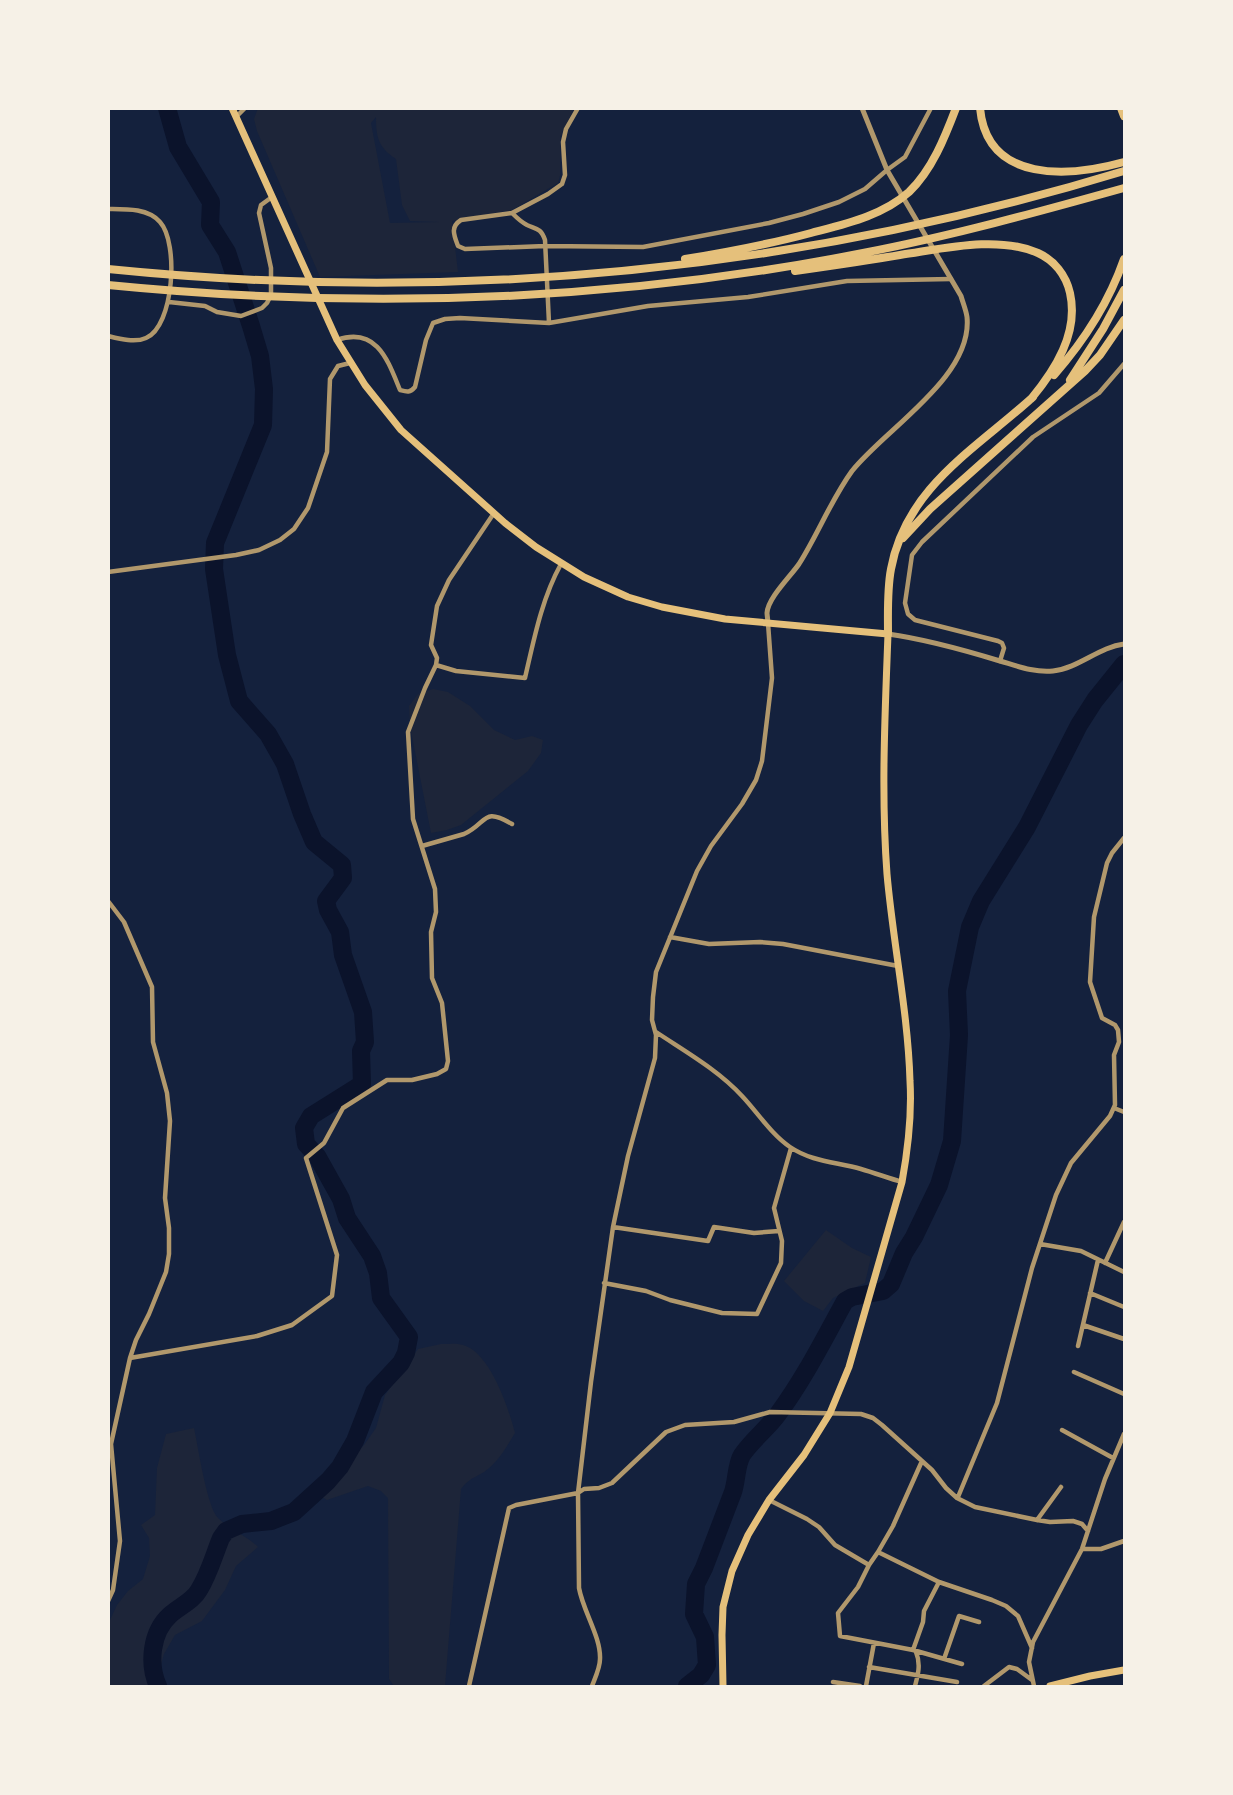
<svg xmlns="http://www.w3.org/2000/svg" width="1233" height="1795" font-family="'Varela Round',sans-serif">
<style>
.green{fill:#1d2539;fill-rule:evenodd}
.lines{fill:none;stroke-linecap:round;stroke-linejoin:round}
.river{stroke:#0b132b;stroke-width:18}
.minor{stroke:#b1986c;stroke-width:4.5}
.tertiary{stroke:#b1986c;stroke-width:5}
.primary{stroke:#e5c07b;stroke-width:7}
.trunk{stroke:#e5c07b;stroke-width:7}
.motorway{stroke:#e5c07b;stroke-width:8}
</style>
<rect width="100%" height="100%" fill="#14213d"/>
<path class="green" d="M258,108L574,109L560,137V176L558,183L512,210L452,221L458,272L320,277L257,131L254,119ZM376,117C376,137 378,147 396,159L402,205L410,221L439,222L390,223L371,123Z
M433,689L448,692L470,706L494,730L515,740L532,736L543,740L541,753L528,771L461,825L447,830L431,833L410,726L409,706L418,694Z
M826,1230L852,1248L871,1257L865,1283L833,1298L823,1311L804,1301L784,1281Z
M441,1344C448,1344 457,1343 463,1345C490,1352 509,1409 515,1433C507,1446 500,1459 488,1469C477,1478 471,1476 461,1489L445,1686H394L389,1679L388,1498L381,1491L368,1486L327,1500L318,1495V1484L327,1471L349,1461L364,1445L376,1428L385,1395L418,1349Z
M194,1428C198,1446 207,1507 218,1518C230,1530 246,1535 258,1547L236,1566L225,1590L202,1621L175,1635L164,1654L155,1686H109V1622L117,1605L128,1591L143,1579L150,1556L149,1538L141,1525L155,1515L157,1468L166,1434Z"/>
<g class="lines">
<path class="river" d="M158,1686C148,1664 151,1632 170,1615C180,1606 193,1601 199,1590C209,1574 214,1555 221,1538L226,1531L242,1524L271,1521L294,1512L328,1481L340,1467L355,1441L374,1392L401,1363L406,1353L409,1337L381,1298L378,1273L372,1256L347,1218L341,1199L317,1156L306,1144L304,1128L311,1116L362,1084L361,1051L365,1042L363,1012L343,955L340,932L328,910L326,901L343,878L342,865L314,842L302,814L285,764L268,734L239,701L227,655L214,569L215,543L263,425L264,389L260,356L251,326L227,252L210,225L211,202L178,147L167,108
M687,1686L701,1675L707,1665L705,1637L694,1614L696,1584L704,1568L733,1492C737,1480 736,1465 742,1455C752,1440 768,1428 778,1414C804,1379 824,1339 845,1301L852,1297L883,1291L891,1284L904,1253L914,1237L939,1185L952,1141L959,1035L957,991L970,927L981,901L1027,827L1079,725L1095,700L1124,664"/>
<path class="minor" d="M578,108L566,129L563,142L565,175L562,184L548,194L512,213L461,220C450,227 454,235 458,246L465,249L545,246L643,247L769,223L803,214L839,202L865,189L887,170L905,157L931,108
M236,117L245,108
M108,209C125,209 148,208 160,222C179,243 174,326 146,338C135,343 120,339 108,336
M512,213C517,218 521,222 527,225C536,229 541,228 545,240L549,323
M169,302L205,306L217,312L241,316L262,308L267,303L271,295V268L259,213L261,205L272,197
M337,340C377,326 388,361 400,390C407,392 410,393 415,387L426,340L433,323L445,319L460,318L549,323L648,306L748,297L847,281L951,279
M108,572L236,555L259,550L280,540L294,529L308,508L327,452L330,379L338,366L350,363
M1000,661L1004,648L1002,643L998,641L915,620L908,614L905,603L912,555L922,542L1033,437L1099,393L1124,364
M436,665L456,671L525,678C534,639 542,598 561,564
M422,846L464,834C488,823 482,806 512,824
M108,901L124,922L152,987L153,1042L167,1093L170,1121L165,1198L169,1228V1254L166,1272L149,1314L136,1340L130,1358L111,1444L120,1541L113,1590L108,1601
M670,937L709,944L760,942L783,944L898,966
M656,1032C686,1052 718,1070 742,1096C758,1113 771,1134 790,1147C812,1162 837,1162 861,1169C875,1173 888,1178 902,1182
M1114,1108L1124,1112
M613,1227L708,1241L714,1227L754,1233L779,1231
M1040,1244L1081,1251L1124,1272
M1105,1263L1124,1222
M604,1283L646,1291L670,1300L722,1313L757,1314L781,1263L782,1241L774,1208L791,1148
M1090,1293L1124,1307
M1083,1325L1124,1339
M1078,1346L1098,1260
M130,1358L257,1336L292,1325L332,1296L337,1255L306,1158L324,1143L343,1108L387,1080H412L437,1074L446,1069L448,1061L442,1003L432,978L431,932L436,912L435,889L413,819L408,732L425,688L436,665L437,658L431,645L437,606L449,580L494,513
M1074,1372L1124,1394
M1062,1430L1113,1458
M958,1497L997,1403L1032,1268L1056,1195L1071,1163L1110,1116L1115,1105L1114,1055L1119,1042L1118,1030L1115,1025L1102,1018L1090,982L1094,917L1107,863L1112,853L1124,838
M769,1500L807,1519L819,1527L835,1545L869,1565
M1037,1520L1061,1487
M1082,1549H1101L1124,1541
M878,1552L893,1526L922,1461
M913,1650L923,1622L924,1611L939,1582
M944,1659L959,1616L979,1622
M962,1664L913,1650L840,1636L838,1613L858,1587L869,1565L878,1552L939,1582L992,1600L1006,1606L1018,1616L1032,1648
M869,1667L957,1682
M833,1682L860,1686
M469,1686L509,1508L516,1505L578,1493L584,1489L599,1488L612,1483L666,1432L685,1425L734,1422L770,1412L861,1414L873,1418L882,1425L932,1470L946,1488L957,1498L975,1507L1037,1520L1050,1522L1073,1521L1082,1524L1088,1531
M592,1686C595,1678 600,1668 600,1659C601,1637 583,1611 579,1588L578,1493L591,1382L613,1227L628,1156L655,1058L656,1035L652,1020L653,997L656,972L697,871L711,846L742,804L756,780L762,761L772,678L768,623
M866,1686L874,1643
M915,1686C918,1675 921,1664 916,1652
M984,1686L1009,1667L1017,1669L1032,1680
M1034,1686L1029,1662L1033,1642L1082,1549L1105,1479L1124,1434"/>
<path class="tertiary" d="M768,623C768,622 767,614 767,613C768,598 790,577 799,564C818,534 831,500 852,471C885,429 973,377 967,317C966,310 963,303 961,296L887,170L862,108
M888,634C924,639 964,650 1000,661C1017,666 1035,673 1053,671C1079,668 1099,647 1124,644"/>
<path class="primary" d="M232,108L337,340L365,385L401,430L505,523L536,547L584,577L628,597L662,607L725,619L888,634C885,714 881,794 887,874C893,943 908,1012 910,1081C912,1115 908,1149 902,1182L849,1367L830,1413L804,1455L769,1500L748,1535L732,1571L723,1607L722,1635L723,1686"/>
<path class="trunk" d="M1050,1686L1090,1676L1124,1670"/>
<path class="motorway" d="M980,108C987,184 1070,177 1124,162
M1121,108L1124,116
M685,259C728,252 770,244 811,233C845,224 882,216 909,192C932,170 945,137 956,108
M108,269C453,304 793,272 1124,171
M795,271C830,266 865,261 900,255C942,249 997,235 1038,253C1054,260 1066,275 1070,293C1079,333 1055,370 1031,399
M108,285C360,310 614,302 863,253C951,236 1038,212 1124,188
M1054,375C1084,341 1109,302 1124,259
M1070,380L1103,329L1124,290
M903,538L930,509L1085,371L1100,355L1124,320
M888,634C888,612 887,590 891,569C906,487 976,449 1033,397"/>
</g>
<rect width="1233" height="1795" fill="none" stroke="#f6f1e7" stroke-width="220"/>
</svg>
